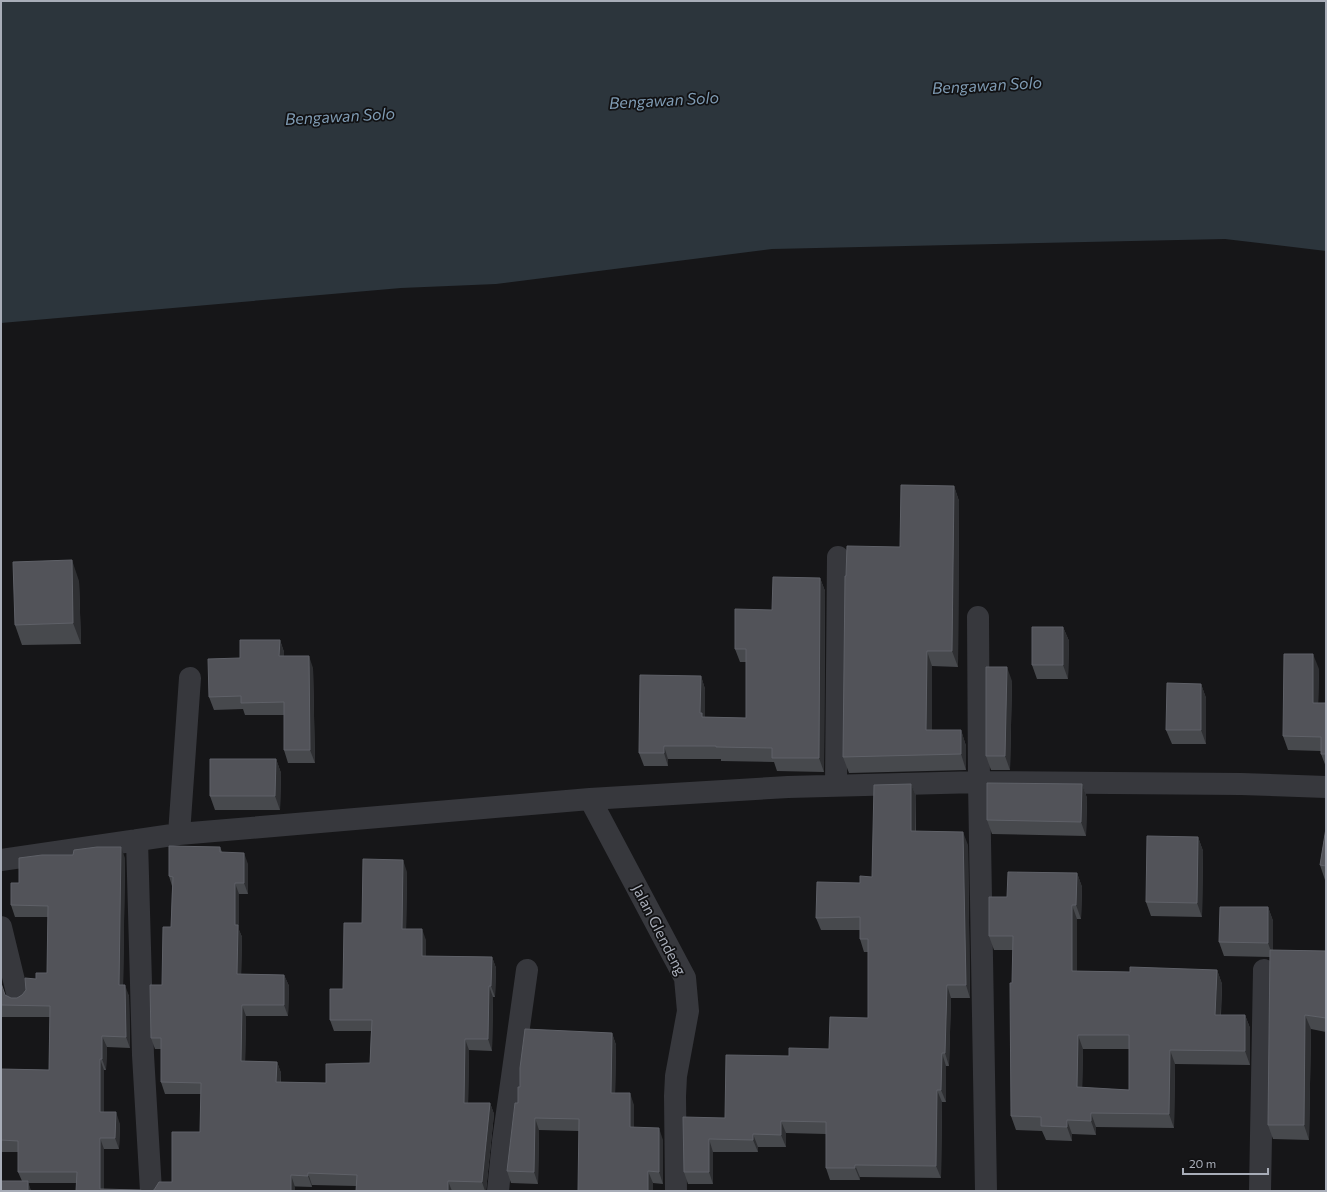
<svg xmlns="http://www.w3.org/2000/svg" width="1327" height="1192" font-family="Commissioner,sans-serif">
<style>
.water{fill:#2c353c}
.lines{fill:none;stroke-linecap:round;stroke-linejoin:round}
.minor{stroke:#37383d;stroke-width:22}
.wall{fill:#47494d;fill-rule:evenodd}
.shaded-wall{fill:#2f3033}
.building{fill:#525359;stroke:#5f6168;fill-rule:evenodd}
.labels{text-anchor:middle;stroke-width:3.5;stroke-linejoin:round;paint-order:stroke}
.street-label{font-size:15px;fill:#a8adb8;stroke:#111113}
.water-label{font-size:16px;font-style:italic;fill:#7f9bb3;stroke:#111113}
</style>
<rect width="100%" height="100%" fill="#161618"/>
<path class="water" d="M1,1H1326V251L1225,239L772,249L496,284L401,288L1,323Z"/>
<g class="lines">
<path class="minor" d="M978,617L979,782L1241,784L1326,787
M836,785L838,557
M590,799L685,978L688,1011L676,1076L675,1096L676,1191
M179,834L190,678
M137,840L143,1055L151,1191
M1,860L179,834L590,799L788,787L979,782L986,1191
M1,927L18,997
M498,1191L503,1141L527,970
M1260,1191L1264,970"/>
</g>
<path class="wall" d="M954,486L959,501L958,667L932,666V730H961L966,746V770L849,773L843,757L846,576L900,547Z
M820,578L825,591L824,772L777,771L774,762L721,761V759H668V766H644L639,753L701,676L705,689V717L746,718V662H740L735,649L772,610Z
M79,581L81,644L22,645L15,625Z
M1063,627L1069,641L1068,679H1037L1032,665Z
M280,640L284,652V656L313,668L315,763H288L284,750V715H245L243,709L214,710L209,697L240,658Z
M1319,669L1318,703H1326V767L1321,754V751L1288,750L1283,736Z
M1012,681L1010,770H991L986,756Z
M1201,684L1206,698V744H1172L1166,730Z
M276,759L281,773L280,810H215L210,796Z
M911,784L916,796V831L968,845L970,998H951L949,1066H946V1102H942L941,1178L860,1177V1180H830L826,1168V1134L786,1133V1147H758V1152H713V1184H688L684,1172L725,1118L789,1056L829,1049L868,1018V952H864L860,939V930H821L816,918L860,883L872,877Z
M1082,784L1087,798L1086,836L992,834L987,820Z
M1326,828V880H1325L1320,865Z
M1198,837L1203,851L1202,917L1151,916L1146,902Z
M220,847L222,852L248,864V894H239V930L242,937L241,974L284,975L289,986L288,1016H246L245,1061L277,1062L281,1073V1082L326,1083L370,1063L371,1031H334L330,1020L343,989L362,923L407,872L406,929L426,940V956L492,957L496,968L495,997H493L492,1051L469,1050L468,1103H490L494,1114L486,1191H356V1186L312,1185V1187L172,1182L200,1132L201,1094H165L161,1082V1049H155L151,1038L162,985L171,927L172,886L169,876Z
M125,858L123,985L129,996L130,1048L107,1047L106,1070H104V1112L120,1124L119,1149H104V1189L76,1191L77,1183H28L31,1191H1L22,1181L18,1172V1152H1V1069L49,1070L50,1017H1V983L5,995L11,998H17L22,995L36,979L47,973L48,917H15L11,905L19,883Z
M1077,873L1082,887L1081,919H1077V971L1130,972L1217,970L1222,984L1221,1015H1245L1250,1028V1065L1175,1064L1174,1128L1096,1127V1135L1072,1134V1141L1046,1140L1042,1131L1016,1130L1011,1116L1013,950H994L989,936ZM1083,1049H1129V1090L1082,1088Z
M1268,907L1273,921V950L1326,951V1032L1311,1029L1309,1140L1273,1139L1268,1125L1270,957L1224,956L1219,942Z
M612,1033L616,1045L615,1093L634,1105V1127L663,1140V1184L653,1183L579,1131L539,1130L538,1184L511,1183L507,1171L520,1087Z"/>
<path class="shaded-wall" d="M954,486L959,501L958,667L952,651Z
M72,560L79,581L81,644L73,623Z
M820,578L825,591L824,772L819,758Z
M1063,627L1069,641L1068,679L1063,665Z
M280,640L284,652V668L279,656Z
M927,651L932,666V746L926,730Z
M1313,654L1319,669L1318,717L1313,703Z
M309,656L313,668L315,763L310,750Z
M1007,667L1012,681L1010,770L1005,756Z
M701,676L705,689V721L706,731L700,713Z
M1201,684L1206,698V744L1201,730Z
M961,730L966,746V770L961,754Z
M664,746L668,759V766L664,753Z
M276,759L281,773L280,810L275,796Z
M911,784L916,796L915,844L911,831Z
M1082,784L1087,798L1086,836L1081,822Z
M963,832L968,845L970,998L966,985Z
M1198,837L1203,851L1202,917L1197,903Z
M121,847L125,858L123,996L119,985Z
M244,853L248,864V894L244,883Z
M403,860L407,872L406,940L402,929Z
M1077,873L1082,887L1081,919L1076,905Z
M235,883L239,894V930L242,937L241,985L237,974L235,925Z
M1072,905L1077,919V985L1072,971Z
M1268,907L1273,921V957L1268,943Z
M422,929L426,940V968L422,956Z
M492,957L496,968L495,997L491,986Z
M1217,970L1222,984L1220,1028L1215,1015Z
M284,975L289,986L288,1016L284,1005Z
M125,985L129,996L130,1048L126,1037Z
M947,985L951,998L949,1066L945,1053Z
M489,986L493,997L492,1051L488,1039Z
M242,1005L246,1016L245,1073L241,1061Z
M1245,1015L1250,1028V1065L1245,1051Z
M1305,1015L1311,1029L1309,1140L1304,1125Z
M612,1033L616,1045L615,1105L611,1093Z
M1078,1035L1083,1049L1082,1101L1077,1087Z
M102,1036L107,1047L106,1070L102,1059Z
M465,1039L469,1050L468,1114L464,1103Z
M1170,1050L1175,1064L1174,1128L1169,1114Z
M942,1053L946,1066V1102L941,1090Z
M100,1059L104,1070V1123L100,1112Z
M277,1062L281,1073L280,1093L276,1082Z
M937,1090L942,1102L941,1178L936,1166Z
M630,1093L634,1105V1139L630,1127Z
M490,1103L494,1114L486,1191H485L482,1182Z
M116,1112L120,1124L119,1149L115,1138Z
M1091,1113L1096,1127V1135L1091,1121Z
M535,1118L539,1130L538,1184L534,1172Z
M1067,1120L1072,1134V1141L1067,1127Z
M781,1121L786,1133V1147L781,1135Z
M659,1128L663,1140V1184L659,1172Z
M753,1134L758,1147V1152L753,1140Z
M100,1138L104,1149V1191L100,1189Z
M709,1139L713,1152V1184L709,1172Z
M855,1165L860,1177V1180L855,1168Z
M648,1171L653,1183V1191H648Z
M308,1173L312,1185V1187L308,1176Z
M291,1175L295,1187V1191H291Z
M28,1181L31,1191H28Z
M448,1181L452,1191H448Z"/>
<path class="building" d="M901,485L954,486L952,651H927L926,730H961V754L843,757L845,576H846L847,546L900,547Z
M72,560L73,623L15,625L13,562Z
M773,577L820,578L819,758H772V748L716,747V746H664V753H639L640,675L701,676L700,713H702V717L746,718V649H735V609L772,610Z
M1032,627H1063V665H1032Z
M240,640H280L279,656H309L310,750H284V702L241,703V696L209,697L208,659L240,658Z
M1284,654H1313V703H1326V754H1321V737L1283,736Z
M986,667H1007L1005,756H986Z
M1167,683L1201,684V730H1166Z
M210,759H276L275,796H210Z
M987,783L1082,784L1081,822L987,820Z
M911,784V831L963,832L966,985H947L945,1053H942L941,1090H937L936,1166L855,1165V1168H826V1122L781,1121V1135L753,1134V1140L709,1139V1172H684L683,1117L725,1118L726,1055L789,1056V1048L829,1049L830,1017L868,1018V939H860V917L816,918L817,882L860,883V876L872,877L874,785Z
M1326,828V866L1320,865Z
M1147,836L1198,837L1197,903L1146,902Z
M169,846L220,847V852L244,853V883H235V925H238L237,974L284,975V1005H242L241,1061L277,1062L276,1082L326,1083V1064L370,1063L372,1020H330V989H343L344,923H362L363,859L403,860L402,929H422V956L492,957L491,986H489L488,1039H465L464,1103H490L482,1182L448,1181V1191H356L357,1175L308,1173V1176L291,1175V1191H151L154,1190L159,1182H172V1132H200L201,1083L161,1082V1038H151L150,985H162L163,927H171L173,877L169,876Z
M97,847H121L119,985H125L126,1037L102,1036V1059H100V1112H116L115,1138H100V1189L140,1190L144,1191H76L77,1172H18V1141L1,1140V1069L49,1070L50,1006L1,1005V983L5,995L11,998H17L22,995L26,990L25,978L36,979V973H47L48,906L11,905V883H19V858L42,855H73L74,850Z
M1008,872L1077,873L1076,905H1072V971L1130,972V967L1217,970L1215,1015H1245V1051L1170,1050L1169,1114L1091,1113V1121L1067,1120V1127L1041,1126V1117L1011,1116L1010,983H1012L1013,936H989V897H1007ZM1078,1035H1129V1090L1077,1087Z
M1220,907H1268V943L1219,942Z
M1270,950L1326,951V1018L1305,1015L1304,1125H1268Z
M525,1029L612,1033L611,1093H630V1127L659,1128V1172L648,1171V1191H578L579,1119L535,1118L534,1172L507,1171L515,1103H518V1087H520V1068Z
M1,1181H28V1191H1Z"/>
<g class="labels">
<g class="street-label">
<text transform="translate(659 930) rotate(63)" y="5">Jalan Glendeng</text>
</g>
<g class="water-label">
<text transform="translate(987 85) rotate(-3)" y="6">Bengawan Solo</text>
<text transform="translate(664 100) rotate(-3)" y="6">Bengawan Solo</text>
<text transform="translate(340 116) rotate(-3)" y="6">Bengawan Solo</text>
</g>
</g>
<rect width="1327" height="1192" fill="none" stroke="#a8adb8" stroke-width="4"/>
<path d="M1183 1168v6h85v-6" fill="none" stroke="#a8adb8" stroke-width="2"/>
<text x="1189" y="1168" font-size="12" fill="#a8adb8" stroke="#111113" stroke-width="3" paint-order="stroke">20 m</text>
</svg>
